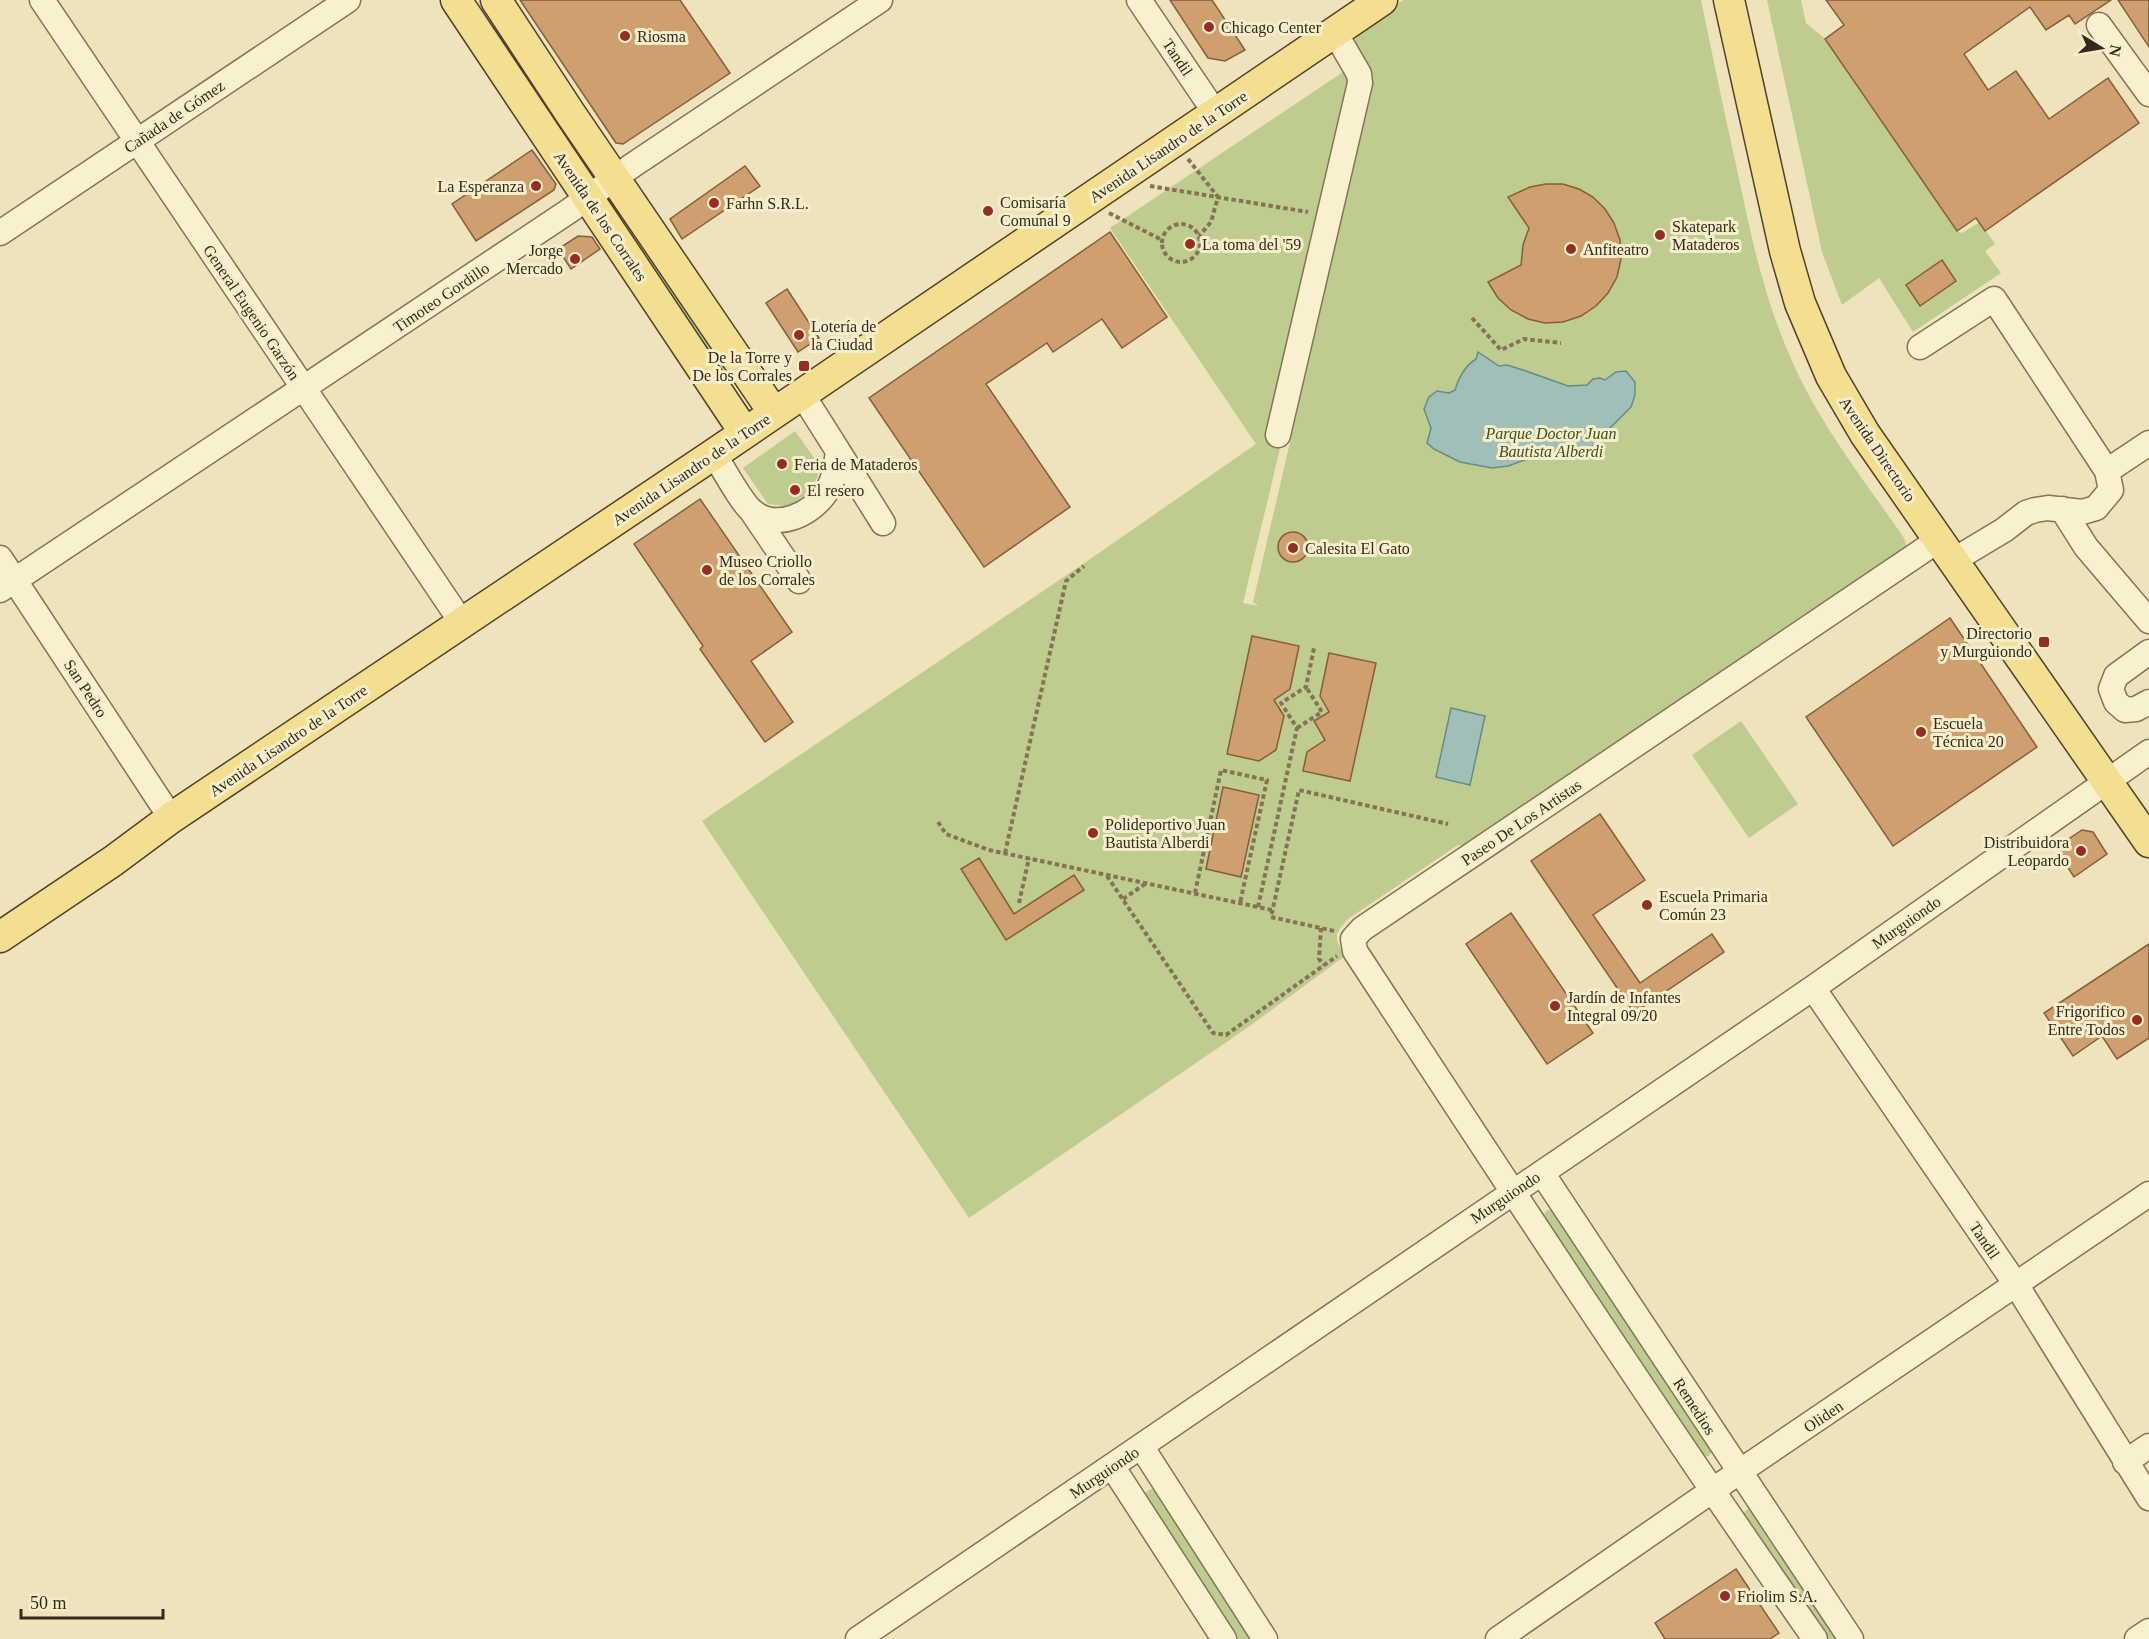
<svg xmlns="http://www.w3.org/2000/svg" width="2149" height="1639" font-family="'Times New Roman',serif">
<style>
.green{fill:#bfcc8f}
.water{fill:#9fbfb8;stroke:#678c86;stroke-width:1.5}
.building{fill:#ce9f6f;stroke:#855e3a;stroke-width:1.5}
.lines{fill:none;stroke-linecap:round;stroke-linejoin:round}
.minor-casing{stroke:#857355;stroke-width:27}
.major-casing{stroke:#52402a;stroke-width:33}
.path{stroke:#857355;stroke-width:4;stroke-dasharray:4.5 3;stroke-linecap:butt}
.minor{stroke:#f9f0ce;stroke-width:24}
.major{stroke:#f4de90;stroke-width:30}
.poi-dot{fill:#952d24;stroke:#f6edca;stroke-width:2}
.labels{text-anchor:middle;stroke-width:6;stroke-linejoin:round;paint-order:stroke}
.poi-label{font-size:16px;fill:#34291a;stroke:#f6edca;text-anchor:start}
.street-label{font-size:16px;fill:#34291a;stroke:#f6edca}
.park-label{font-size:16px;font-style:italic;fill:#405120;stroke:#f6edca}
</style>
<rect width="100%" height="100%" fill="#eee3bb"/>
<path class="green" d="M480,0H484L537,79L529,84L546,110L554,104L588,155L577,163L487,31L496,24Z
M1404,0H1701C1713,58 1725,116 1738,174C1751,237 1765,301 1792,361C1820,425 1865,481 1904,538L1906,545L1904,553L1467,847L1458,845L1348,919C1333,936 1334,937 1345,956L1247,1028L969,1218L702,821L1080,566L1256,444L1110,228L1343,72L1353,89L1283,436L1243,603L1258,606L1253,602L1340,226L1372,80C1369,68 1360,61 1356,50C1347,26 1388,10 1404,0Z
M1767,0H1801L1806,23L1835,47L1957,231L1962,233L1980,222L1995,244L1985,251L2001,273L1913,332L1879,278L1842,305L1822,252Z
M627,211L740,379L727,387L614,219Z
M795,431L815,459L818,476L806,500L784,506L768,504L743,468Z
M1741,721L1798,804L1749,838L1692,755Z
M1547,1210L1555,1211L1713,1450L1709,1456L1702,1457L1543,1216Z
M1150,1489L1156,1490L1253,1639H1234L1143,1495Z
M1750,1508L1755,1509L1846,1639H1825L1743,1518L1744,1512Z"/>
<path class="water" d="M1478,352L1499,366L1507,365L1523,370L1568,386L1587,385L1593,379L1600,378L1605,380L1616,372L1626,371L1635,382V395L1631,407L1587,451L1577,455L1533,457L1508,466L1492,468L1460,462L1434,449L1427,443L1431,428L1424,409L1429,397L1437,391L1449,393L1455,390C1458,378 1466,365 1476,359Z
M1451,708L1485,716L1470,785L1436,777Z"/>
<path class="building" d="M520,0H680L730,73L623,144L616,143Z
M1170,0H1212L1245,50L1225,61L1208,58Z
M1826,0H2111L2075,24L2069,15L2046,30L2030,7L1964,54L1988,90L2016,71L2049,119L2108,78L2139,123L1985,231L1976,218L1957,231L1825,39L1844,25Z
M2118,0H2149V47Z
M532,150L556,184L554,190L476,241L452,204Z
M745,166L760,186L682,239L670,219Z
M1546,184H1563L1579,189L1593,197L1605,209L1614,223L1620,240L1621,259L1617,277L1608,293L1596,306L1581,316L1563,322L1545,323L1528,319L1511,310L1498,298L1488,282L1521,265L1523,245L1529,228L1508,197L1530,187Z
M1110,232L1167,317L1122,348L1102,319L1053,352L1047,343L986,384L1070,507L984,567L869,398Z
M578,236L592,237L600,249L571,269L558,249Z
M1942,260L1956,281L1920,306L1906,285Z
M787,289L819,338L798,352L766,303Z
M700,499L792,632L751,661L793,722L765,742L700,649L703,646L634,544Z
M1278 547a15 15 0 1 1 30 0a15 15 0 1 1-30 0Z
M1950,618L2037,747L1893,846L1806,717Z
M1252,636L1299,646L1290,689L1274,700L1284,716L1276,750L1259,761L1227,754Z
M1329,653L1376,663L1350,781L1303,771L1307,752L1325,740L1314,721L1329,712L1320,696Z
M1223,787L1259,795L1241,877L1206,869Z
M1600,814L1645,880L1593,915L1640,983L1712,934L1724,952L1634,1013L1531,861Z
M2082,830L2093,832L2107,854L2074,877L2055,848Z
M979,858L1014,914L1074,875L1084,890L1006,940L961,869Z
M1511,913L1593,1033L1547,1064L1466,944Z
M2149,944V1038L2117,1059L2102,1036L2073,1056L2044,1013Z
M1736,1569L1779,1633L1770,1639H1665L1655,1623Z"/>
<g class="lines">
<defs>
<path id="minor" d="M42,0L462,623
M1139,0L1216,114
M2099,25L2149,94
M0,233L348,0
M1920,347L1994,299L2107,471L2111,490L2096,508L2082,512L2048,508L2035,510L2026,513L2004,530L1954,560
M1278,435L1360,83L1359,74L1334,31
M838,451L883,523
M714,454C723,468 741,502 752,511C776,532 812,514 827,491C835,478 836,465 838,451L802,394
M2107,471L2149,443
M2062,509L2086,547L2149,621
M751,510L799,581
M0,558L171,818
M0,590L569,211L633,165L880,0
M2149,652L2116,676L2111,689L2116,702L2125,710L2136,709L2149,702
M1813,988L2017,1286L2149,1498
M1542,1173L1851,1639
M1141,1446L1265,1639
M2125,1462L2149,1446
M1112,1466L1224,1639
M858,1639L1813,988L2149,752
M1498,1639L1739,1472L2149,1194
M1815,1639C1657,1413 1506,1182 1355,951L1353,939L1362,929L1940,539
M2137,1639L2149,1631"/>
<path id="major" d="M456,0L745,433
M496,0L570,113L774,413
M1729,0L1785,251L1800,303L1831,376L1865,434L2149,842
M0,937L113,861L171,818L714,454L1382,0"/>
</defs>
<use href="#minor" class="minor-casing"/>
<use href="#major" class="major-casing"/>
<path class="path" d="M1188,159L1218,197L1211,222L1199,236
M1150,186L1308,212
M1109,213L1162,240
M1162 243a19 19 0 1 1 38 0a19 19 0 1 1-38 0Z
M1472,318L1501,350L1524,339L1561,343
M1297,728L1322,712L1306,687
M938,822L946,834L989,850L1272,910
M1005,853L1066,581L1084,566
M1107,876L1213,1033L1226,1035L1337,956
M1195,893L1221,770L1267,780L1240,903
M1123,899L1145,884
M1019,903L1029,858
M1258,907L1297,728L1281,703L1306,687L1314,648
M1321,928L1319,959L1324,965
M1334,931L1271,917L1299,790L1448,824"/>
<use href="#minor" class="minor"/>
<use href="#major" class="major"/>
</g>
<g class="poi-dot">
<circle cx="1209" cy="27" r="6"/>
<circle cx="625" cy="36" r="6"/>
<circle cx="536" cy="186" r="6"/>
<circle cx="714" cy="203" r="6"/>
<circle cx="988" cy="211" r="6"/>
<circle cx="1660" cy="235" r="6"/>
<circle cx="1190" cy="244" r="6"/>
<circle cx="1571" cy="249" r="6"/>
<circle cx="575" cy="259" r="6"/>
<circle cx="799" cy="335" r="6"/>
<rect x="798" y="360" width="12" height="12" rx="3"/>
<circle cx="782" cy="464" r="6"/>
<circle cx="795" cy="490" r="6"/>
<circle cx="1293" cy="548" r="6"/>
<circle cx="707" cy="570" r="6"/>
<rect x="2038" y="636" width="12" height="12" rx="3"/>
<circle cx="1921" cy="732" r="6"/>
<circle cx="1093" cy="833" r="6"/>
<circle cx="2081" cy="851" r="6"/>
<circle cx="1647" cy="905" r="6"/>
<circle cx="1555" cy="1006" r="6"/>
<circle cx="2137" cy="1020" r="6"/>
<circle cx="1725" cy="1596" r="6"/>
</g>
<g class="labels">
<g class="poi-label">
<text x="1221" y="33">Chicago Center</text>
<text x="637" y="42">Riosma</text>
<text x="524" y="192" text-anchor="end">La Esperanza</text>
<text x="1000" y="208">Comisaría<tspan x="1000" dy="18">Comunal 9</tspan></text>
<text x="726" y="209">Farhn S.R.L.</text>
<text x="1672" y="232">Skatepark<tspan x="1672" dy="18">Mataderos</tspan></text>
<text x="1202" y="250">La toma del '59</text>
<text x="1583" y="255">Anfiteatro</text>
<text x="563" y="256" text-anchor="end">Jorge<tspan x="563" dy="18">Mercado</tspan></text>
<text x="811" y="332">Lotería de<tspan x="811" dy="18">la Ciudad</tspan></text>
<text x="792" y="363" text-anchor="end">De la Torre y<tspan x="792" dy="18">De los Corrales</tspan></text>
<text x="794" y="470">Feria de Mataderos</text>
<text x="807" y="496">El resero</text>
<text x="1305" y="554">Calesita El Gato</text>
<text x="719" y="567">Museo Criollo<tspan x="719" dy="18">de los Corrales</tspan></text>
<text x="2032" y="639" text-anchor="end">Directorio<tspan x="2032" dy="18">y Murguiondo</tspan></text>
<text x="1933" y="729">Escuela<tspan x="1933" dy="18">Técnica 20</tspan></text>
<text x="1105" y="830">Polideportivo Juan<tspan x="1105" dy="18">Bautista Alberdi</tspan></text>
<text x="2069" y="848" text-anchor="end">Distribuidora<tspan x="2069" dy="18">Leopardo</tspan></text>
<text x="1659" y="902">Escuela Primaria<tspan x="1659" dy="18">Común 23</tspan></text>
<text x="1567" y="1003">Jardín de Infantes<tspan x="1567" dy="18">Integral 09/20</tspan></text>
<text x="2125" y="1017" text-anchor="end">Frigorifico<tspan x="2125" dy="18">Entre Todos</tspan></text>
<text x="1737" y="1602">Friolim S.A.</text>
</g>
<g class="street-label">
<text transform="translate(1178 57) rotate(56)" y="6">Tandil</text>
<text transform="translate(174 116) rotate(-34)" y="6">Cañada de Gómez</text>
<text transform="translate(1168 146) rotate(-34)" y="6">Avenida Lisandro de la Torre</text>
<text transform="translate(601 216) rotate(56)" y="6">Avenida de los Corrales</text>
<text transform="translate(441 297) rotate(-34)" y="6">Timoteo Gordillo</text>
<text transform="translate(252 312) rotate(56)" y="6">General Eugenio Garzón</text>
<text transform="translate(1878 449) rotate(56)" y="6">Avenida Directorio</text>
<text transform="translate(691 469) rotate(-34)" y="6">Avenida Lisandro de la Torre</text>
<text transform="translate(86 688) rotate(57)" y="6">San Pedro</text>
<text transform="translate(288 740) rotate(-34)" y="6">Avenida Lisandro de la Torre</text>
<text transform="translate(1521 822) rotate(-34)" y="6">Paseo De Los Artistas</text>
<text transform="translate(1906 922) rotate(-35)" y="6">Murguiondo</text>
<text transform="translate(1505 1197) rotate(-34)" y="6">Murguiondo</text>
<text transform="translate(1985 1240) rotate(56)" y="6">Tandil</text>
<text transform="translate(1695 1406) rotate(57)" y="6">Remedios</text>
<text transform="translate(1823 1416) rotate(-34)" y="6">Oliden</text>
<text transform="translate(1104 1472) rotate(-34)" y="6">Murguiondo</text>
</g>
<g class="park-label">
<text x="1551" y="439">Parque Doctor Juan<tspan x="1551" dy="18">Bautista Alberdi</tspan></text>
</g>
</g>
<g transform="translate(2101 48) rotate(101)" stroke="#f6edca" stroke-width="4.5" paint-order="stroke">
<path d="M0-4.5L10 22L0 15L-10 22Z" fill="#34291a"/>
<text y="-9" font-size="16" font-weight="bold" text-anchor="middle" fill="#34291a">N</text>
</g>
<path d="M21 1609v9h142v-9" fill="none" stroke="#34291a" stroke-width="3"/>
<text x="30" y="1609" font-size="18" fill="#34291a" stroke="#f6edca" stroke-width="4.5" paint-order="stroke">50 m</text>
</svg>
